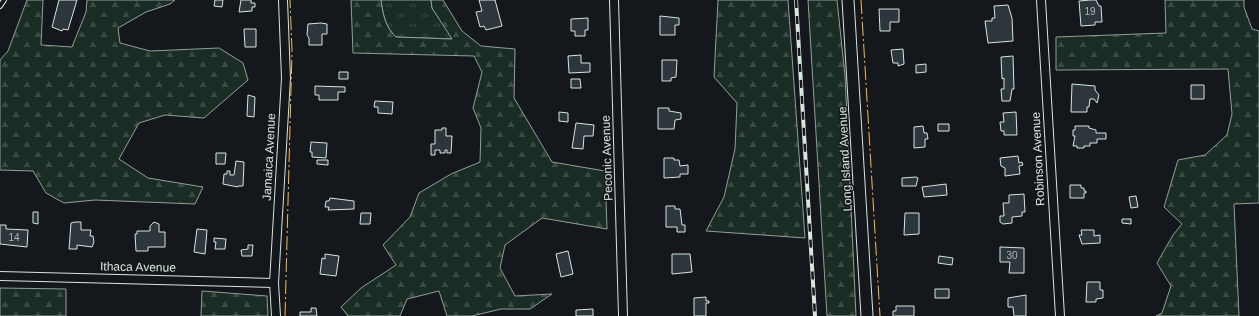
<svg xmlns="http://www.w3.org/2000/svg" width="1259" height="316" font-family="Arial,sans-serif">
<style>
.grass{fill:url(#grass-tufts);stroke:#939e99}
.forest{fill:url(#forest-firs);stroke:#939e99}
.building{fill:#2c363c;stroke:#d8e6dc}
.lines{fill:none;stroke-linecap:round;stroke-linejoin:round}
.lane-casing{stroke:#d8e6dc;stroke-width:6}
.street-casing{stroke:#d8e6dc;stroke-width:10}
.secondary-casing{stroke:#d8e6dc;stroke-width:13}
.lane{stroke:#14181c;stroke-width:4}
.street{stroke:#14181c;stroke-width:8}
.secondary{stroke:#14181c;stroke-width:11}
.rail-casing{stroke:#d8e6dc;stroke-width:4}
.rail{stroke:#14181c;stroke-width:2.5;stroke-dasharray:8;stroke-linecap:butt}
.power{stroke:#ffb74d;stroke-width:1;stroke-dasharray:14 3 2 3;stroke-linecap:butt}
.labels{text-anchor:middle;stroke-width:3;stroke-linejoin:round;paint-order:stroke}
.number-label{font-size:10px;fill:#adbab4}
.street-label{font-size:12px;fill:#d8e6dc;stroke:#14181c}
</style>
<defs>
<pattern id="grass-tufts" width="24" height="20" patternUnits="userSpaceOnUse"><rect width="24" height="20" fill="#1a2d24"/><path d="M3 7l-1-3M5 7V3M7 7l1-3M15 17l-1-3M17 17v-4M19 17l1-3" fill="none" stroke="#3b4b43"/></pattern>
<pattern id="forest-firs" width="22" height="20" patternUnits="userSpaceOnUse"><rect width="22" height="20" fill="#1a2d24"/><path d="M5 1l3.5 6h-7zM16 11l3.5 6h-7z" fill="#3b4b43"/></pattern>
</defs>
<rect width="100%" height="100%" fill="#14181c"/>
<path class="grass" d="M381,0H431L432,8L453,39L396,37C385,27 383,14 381,0Z"/>
<path class="forest" d="M27,0H43L41,45L72,47L86,12L87,0H175L170,4L146,12L118,28L120,43L150,51L219,48L243,63L248,80L204,118L165,115L139,123L119,159L148,178L203,187L195,204L95,200L64,203L46,193L33,171L0,170V60L8,51Z
M351,0H381C383,14 385,27 396,37L452,39L432,8L431,0H443L462,31L481,46L515,49L514,98L552,162L605,171L607,229L542,218L505,245L500,268L515,296L552,294L530,309H501L472,316H447L439,291L407,299L400,316H348L341,307L361,288L396,265L383,245L410,217L419,193L451,174L480,162L481,128L473,108L482,72L474,56L353,53Z
M718,0H788L805,238L706,231L724,197L735,149L737,103L714,77Z
M808,0H837L845,76L856,316H827Z
M1165,0H1244V7L1252,29L1259,31V203L1234,204L1239,316H1156L1162,313L1171,286L1157,263L1173,235L1182,224L1164,207L1178,160L1205,155L1227,135L1232,114L1228,69L1056,70V37L1166,33Z
M0,288L66,289V316H0Z
M202,291L267,296L268,316H201Z"/>
<path class="building" d="M59,0H77L68,30L63,29L62,31L52,27Z
M215,0H223L222,7L214,6Z
M241,0H251V3H255V7H252V11L239,12Z
M479,0H495L502,26L486,30L484,26L480,27L476,12L482,11Z
M1090,0H1096L1099,6H1101L1102,22H1095V25L1081,26L1079,1Z
M1008,5L1012,18L1013,41L988,43L985,21H992V18H995L994,6Z
M879,9H899V22H890V31H880Z
M660,16L679,18V25H675V35H660Z
M588,18V30H585V36H575V31H571V19Z
M321,23L327,24V34H322V45H309V38L307,35L308,24Z
M244,29H256V47H245Z
M903,49L904,64L898,66V63H893L891,50Z
M581,55V63H590V72L569,73L568,56Z
M1013,56L1014,89H1012L1010,101H1002L1001,89H1004V78L1002,79L1001,57Z
M662,60H677L676,77L671,78V81H662Z
M926,64V72L916,73V65Z
M339,72H348V79H339Z
M571,79H580L581,88H571Z
M1072,84L1095,86V90L1099,95L1097,103L1094,99H1090L1089,107H1087V112H1071Z
M1191,85H1204V99H1191Z
M315,86L345,87V92H338V100H319V95H315Z
M248,95L255,97L254,117L247,116Z
M375,101L393,102L392,114L378,113V107H374Z
M658,108H669V111L681,113V119L675,120L674,129H658Z
M559,112L568,113V122L559,121Z
M1016,112L1017,135H1004V131H1001L1000,122H1004L1003,113Z
M576,123L594,125L593,136H584L583,149L572,148Z
M938,124H949V131H938Z
M923,126L924,133H927L928,139H925V147L914,148V127Z
M1075,126H1089V128L1096,130V133H1106V139H1097V143H1090V146H1084V148H1077V146H1073L1075,136H1073V130H1075Z
M442,128H446V136H452L451,153H447V150H445V153H440V150H435V155H431V144H435V130H442Z
M311,142L327,143L326,158L312,157V152H310Z
M216,153H226L225,164H216Z
M1018,156L1019,163L1022,162L1023,165L1019,166L1020,174L1005,176V168L1001,166L1000,158Z
M664,158H674V160H679L680,166L688,165V174H680V177L664,178Z
M317,160H328V165L317,164Z
M236,161L244,162L243,186H238V187L223,184L224,174H227V171H230V175H234Z
M916,177L918,178L916,186H902V178Z
M946,184L947,195L924,197L922,187Z
M1070,185H1081V188H1084V191H1086V193H1084V198H1070Z
M1024,194L1025,212H1022V216L1012,217V223L1003,224L1000,222V216H1004L1003,203H1009V195Z
M1136,196L1138,207L1131,208L1129,197Z
M330,198L354,201V209L328,210L329,207H325L326,201H329Z
M666,206H675V209H680L682,225H685V232H677V227H666Z
M33,212H38V224L33,223Z
M361,213H371L370,224H360Z
M905,213H919V234L904,235Z
M1122,219H1131V224L1122,223Z
M75,222H81V230H91L90,236H93L94,242L92,247L77,245V249H69L71,223Z
M154,222L159,224V232H165V247H148V251H136L135,234H137V231H150V226Z
M0,225H6V229L28,230L27,247L0,244Z
M197,229L207,230L205,254L194,252Z
M1081,230H1094V236L1100,235V243L1082,244L1079,235H1082Z
M214,238L226,239L225,249H215L216,242H214Z
M248,245H253L252,256H242L241,250L248,249Z
M1000,247L1024,248V273H1009L1010,262H1000Z
M568,251L573,274L561,277L556,254Z
M325,254L339,256L336,276L320,274L322,258L325,259Z
M672,254H690L692,272L672,274Z
M939,256L953,258L952,265L938,263Z
M1087,282H1100V290H1103V298L1096,299V302H1086Z
M935,289H949V298H935Z
M1026,295V316H1014L1013,307H1008V298Z
M706,297V301H709V303H706V316H694V298Z
M896,306H914V316H893V311H896Z
M311,308H316L317,316H300V312H311Z
M593,309V316H576V310Z"/>
<g class="lines">
<defs>
<path id="lane" d="M0,6L4,0"/>
<path id="street" d="M614,0L623,316
M1041,0L1060,316
M0,276L274,283
M276,316L274,283L286,78L283,0"/>
<path id="secondary" d="M848,0L867,316"/>
</defs>
<use href="#lane" class="lane-casing"/>
<use href="#street" class="street-casing"/>
<use href="#secondary" class="secondary-casing"/>
<use href="#lane" class="lane"/>
<use href="#street" class="street"/>
<use href="#secondary" class="secondary"/>
<defs>
<path id="rail" d="M796,0L815,316"/>
</defs>
<use href="#rail" class="rail-casing"/>
<use href="#rail" class="rail"/>
<path class="power" d="M861,0L880,316
M285,316L292,51L290,0"/>
</g>
<g class="labels">
<g class="number-label">
<text x="1090" y="15">19</text>
<text x="14" y="241">14</text>
<text x="1012" y="259">30</text>
</g>
<g class="street-label">
<text transform="translate(269 157) rotate(-87)" y="4">Jamaica Avenue</text>
<text transform="translate(607 158) rotate(-92)" y="4">Peconic Avenue</text>
<text transform="translate(845 159) rotate(-93)" y="4">Long Island Avenue</text>
<text transform="translate(1038 159) rotate(-93)" y="4">Robinson Avenue</text>
<text transform="translate(138 267) rotate(1)" y="4">Ithaca Avenue</text>
</g>
</g>
</svg>
